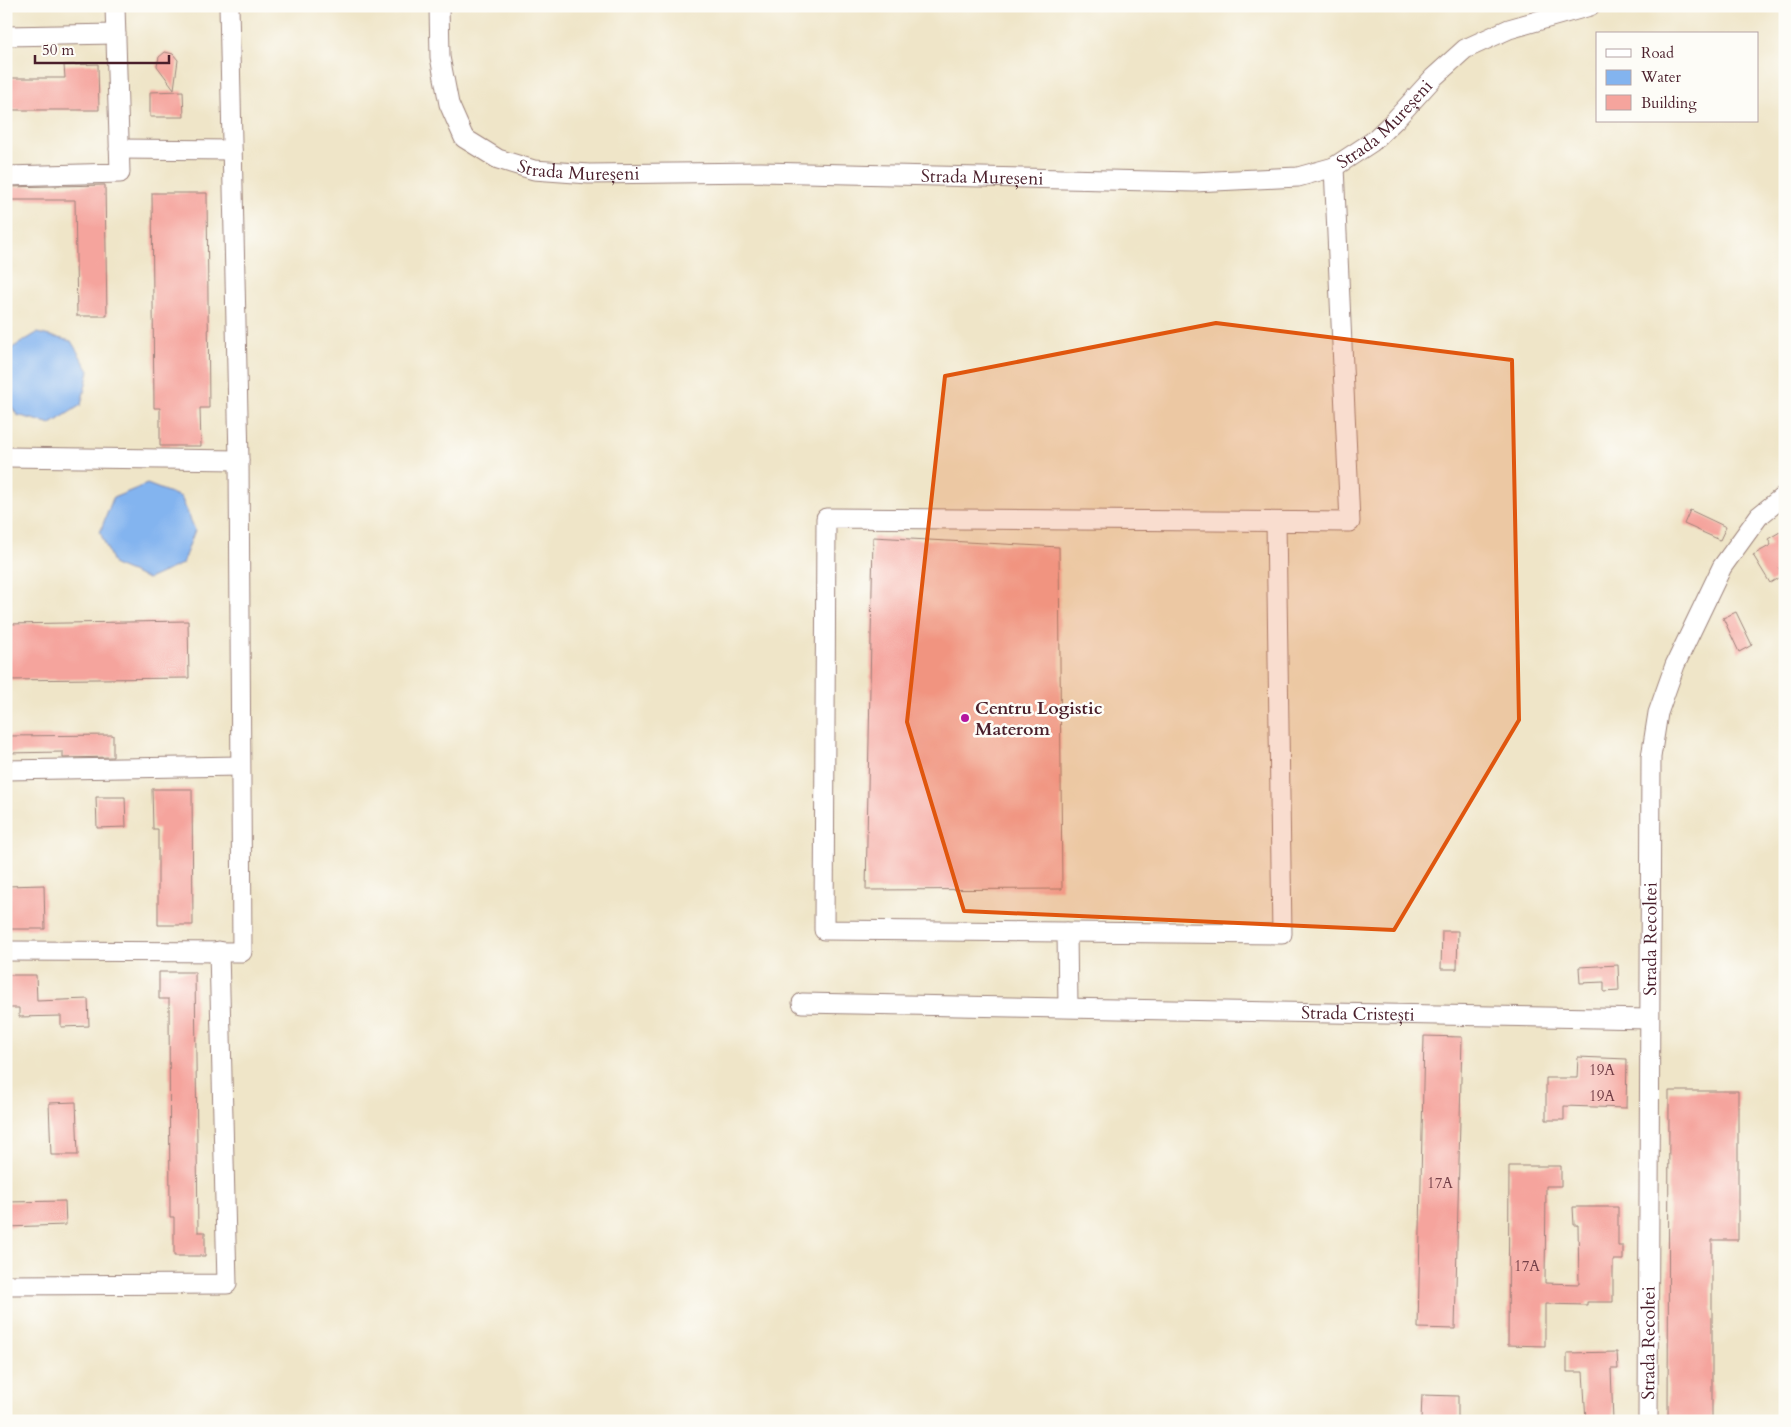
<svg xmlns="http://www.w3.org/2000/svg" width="1791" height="1427" font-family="Cardo,serif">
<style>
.water{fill:#83b4ef;stroke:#666a8d}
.building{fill:#f5a49d}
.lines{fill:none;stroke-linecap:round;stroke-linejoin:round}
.minor-casing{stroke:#9c827a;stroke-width:21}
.minor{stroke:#fff;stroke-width:19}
.marked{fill:#e0560e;fill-opacity:0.2;stroke:#e0560e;stroke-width:4;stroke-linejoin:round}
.poi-dot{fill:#b5179e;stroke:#fdfcf7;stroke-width:2}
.labels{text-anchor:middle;stroke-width:5;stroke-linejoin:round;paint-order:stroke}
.number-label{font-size:15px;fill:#754048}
.street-label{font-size:18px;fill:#4a1f2b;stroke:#fdfcf7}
.poi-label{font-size:18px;font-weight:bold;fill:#4a1f2b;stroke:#fdfcf7;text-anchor:start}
</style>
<rect width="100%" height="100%" fill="#fdfcf7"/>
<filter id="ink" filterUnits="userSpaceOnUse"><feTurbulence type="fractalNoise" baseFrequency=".02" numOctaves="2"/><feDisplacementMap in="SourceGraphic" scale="10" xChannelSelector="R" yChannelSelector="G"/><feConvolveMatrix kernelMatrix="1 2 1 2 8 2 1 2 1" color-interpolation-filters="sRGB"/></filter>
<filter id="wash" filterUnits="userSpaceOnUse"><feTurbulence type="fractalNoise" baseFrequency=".0096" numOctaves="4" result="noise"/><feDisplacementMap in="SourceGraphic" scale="20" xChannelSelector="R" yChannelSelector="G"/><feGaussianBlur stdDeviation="1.12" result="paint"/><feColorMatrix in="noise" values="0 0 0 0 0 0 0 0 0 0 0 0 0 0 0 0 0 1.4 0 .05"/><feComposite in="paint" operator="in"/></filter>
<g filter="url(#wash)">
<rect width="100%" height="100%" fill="#efe5c8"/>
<path class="water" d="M37,333L71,341L89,371L81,405L51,424L17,415L6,398L7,351Z
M147,484L181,497L195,530L182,564L148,579L114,565L100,532L113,498Z"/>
<g id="blocks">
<path class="building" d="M165,52L173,54L178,60L174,89L157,66L159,57Z
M98,64L99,110H6V78H65L64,65Z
M183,91L184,117H150V92Z
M105,185L107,316H77L75,200H6V187Z
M152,193H207L209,408H200L201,446H160V408H154Z
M1690,510L1726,527L1720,540L1684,524Z
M1785,529V568L1784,566L1779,568L1783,575L1770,583L1753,555L1771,545L1768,539Z
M873,537L1059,547L1062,889L866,890Z
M1736,612L1752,645L1739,652L1723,618Z
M188,621L189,678L6,680V624Z
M113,735V757L63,758V752L6,753V736Z
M152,789H192L193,925H158V829H153Z
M96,797H125L126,827L97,828Z
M44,885L45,929H6V886Z
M1442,931H1458L1457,969H1441Z
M1618,965L1619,991L1604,992V982L1580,983L1579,967Z
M159,972H195L198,1232H205V1256H174V1217H170L169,999H159Z
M6,975H36L37,1001L88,999L89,1026L61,1027V1016L19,1017V1008H6Z
M1424,1036L1462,1037L1455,1329L1418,1328Z
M1578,1057L1627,1059L1626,1108L1564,1106V1120H1546V1078H1577Z
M1669,1091H1738V1240H1712V1421H1668Z
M76,1102L78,1155H51L49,1103Z
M1509,1166H1561V1186H1546L1545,1283L1579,1284L1578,1225H1574L1573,1207H1618V1246H1623V1260H1613V1302H1587V1305L1545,1304V1346L1508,1345Z
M65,1201L66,1225L6,1227V1202Z
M1617,1352L1618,1369H1611L1613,1421H1586L1583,1372H1567V1353Z
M1422,1395L1458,1396V1421H1421Z"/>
</g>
</g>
<g filter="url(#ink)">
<use href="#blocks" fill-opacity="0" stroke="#9c827a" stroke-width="1"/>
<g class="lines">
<defs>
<g id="minor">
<path id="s1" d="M439,6L440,57L449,104L464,138L498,159L534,170L589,174L761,172L1194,182L1298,177L1334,167L1372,142L1395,120L1434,77L1465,49L1509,29L1590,6"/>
<path d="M6,36L116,34"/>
<path d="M119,149L232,150"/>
<path d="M6,176L120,173L115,6"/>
<path d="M6,457L239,460"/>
<path d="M6,770L240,766"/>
<path d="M1067,932L1282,934L1276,522"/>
<path d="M6,951L242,952L239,460L229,6"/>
<path id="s2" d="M802,1003L1649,1019"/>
<path d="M1068,1007L1067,932L824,930L826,518L1350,522L1334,167"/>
<path d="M6,1285L227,1284L219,951"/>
<path id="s3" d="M1648,1421L1651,757L1658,713L1675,665L1722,567L1759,516L1785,495"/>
</g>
</defs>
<use href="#minor" class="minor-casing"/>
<use href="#minor" class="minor"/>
</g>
</g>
<path class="marked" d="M1216,323L1512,360L1519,720L1394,930L964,911L907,722L945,376Z"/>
<circle class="poi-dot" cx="965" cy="718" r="5"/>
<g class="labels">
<g class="number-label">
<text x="1602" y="1075">19A</text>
<text x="1602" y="1101">19A</text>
<text x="1440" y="1188">17A</text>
<text x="1527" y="1271">17A</text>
</g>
<g class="street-label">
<text dy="6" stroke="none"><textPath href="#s1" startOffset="1082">Strada Mureșeni</textPath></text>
<text dy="6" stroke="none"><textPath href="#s1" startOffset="258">Strada Mureșeni</textPath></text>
<text dy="6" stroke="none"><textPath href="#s1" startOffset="662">Strada Mureșeni</textPath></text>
<text dy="6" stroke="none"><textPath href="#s3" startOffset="482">Strada Recoltei</textPath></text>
<text dy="6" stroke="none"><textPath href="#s2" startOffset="556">Strada Cristești</textPath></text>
<text dy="6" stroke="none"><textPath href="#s3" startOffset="78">Strada Recoltei</textPath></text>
</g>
<g class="poi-label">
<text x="975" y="714">Centru Logistic<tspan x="975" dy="21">Materom</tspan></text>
</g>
</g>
<rect width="1791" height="1427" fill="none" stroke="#fdfcf7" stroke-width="25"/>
<rect x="1596" y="32" width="162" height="90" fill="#fdfcf7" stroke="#b5a4a5"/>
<rect x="1606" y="49" width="25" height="8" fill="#ffffff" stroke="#b5a4a5"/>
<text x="1641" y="58" font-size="15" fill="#4a1f2b">Road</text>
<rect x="1606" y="70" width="25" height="15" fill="#83b4ef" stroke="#b5a4a5"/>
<text x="1641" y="82" font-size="15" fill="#4a1f2b">Water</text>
<rect x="1606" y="95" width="25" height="15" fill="#f5a49d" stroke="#b5a4a5"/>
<text x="1641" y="108" font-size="15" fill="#4a1f2b">Building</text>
<path d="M35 55v8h134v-8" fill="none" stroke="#4a1f2b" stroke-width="2.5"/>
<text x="42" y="55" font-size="15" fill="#4a1f2b" stroke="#fdfcf7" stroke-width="4" paint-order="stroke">50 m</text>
</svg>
